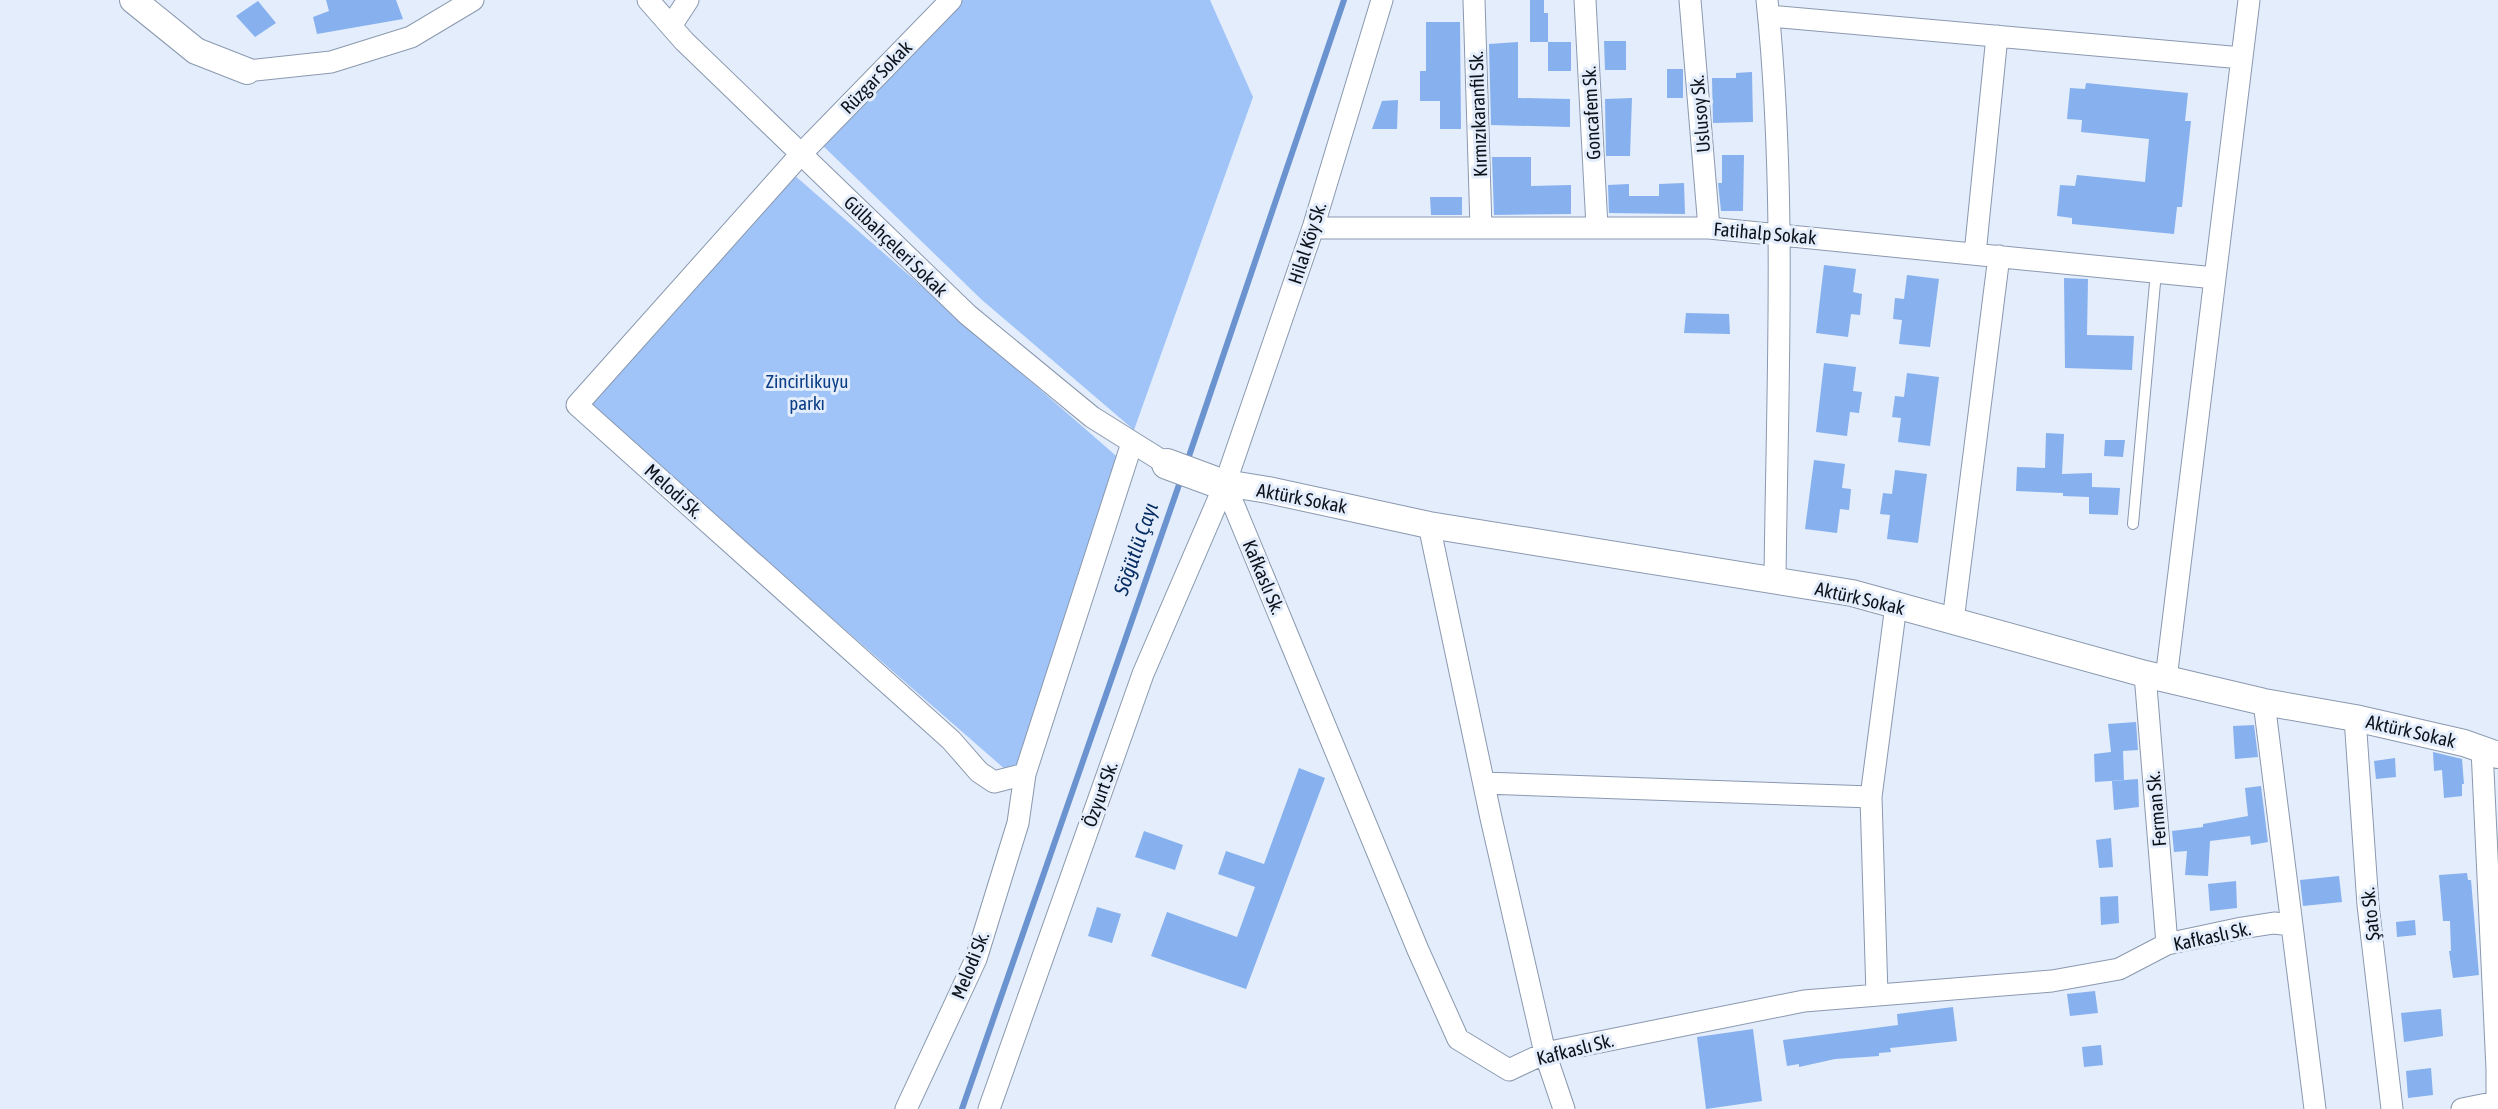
<svg xmlns="http://www.w3.org/2000/svg" width="2498" height="1109" font-family="'Asap Condensed',sans-serif">
<style>
.green{fill:#a1c4f8}
.lines{fill:none;stroke-linecap:round;stroke-linejoin:round}
.stream{stroke:#6b93cf;stroke-width:6}
.building{fill:#87b0ee}
.service-casing{stroke:#8a99af;stroke-width:12}
.minor-casing{stroke:#8a99af;stroke-width:23}
.tertiary-casing{stroke:#8a99af;stroke-width:28}
.secondary-casing{stroke:#8a99af;stroke-width:32}
.service{stroke:#fff;stroke-width:10}
.minor{stroke:#fff;stroke-width:21}
.tertiary{stroke:#fff;stroke-width:26}
.secondary{stroke:#fff;stroke-width:30}
.labels{text-anchor:middle;stroke-width:6;stroke-linejoin:round;paint-order:stroke}
.street-label{font-size:19px;fill:#0d121a;stroke:#e3edfb}
.park-label{font-size:19px;fill:#0b3e86;stroke:#e3edfb}
.water-label{font-size:21px;font-style:italic;fill:#062c62;stroke:#e3edfb}
</style>
<rect width="100%" height="100%" fill="#e3edfb"/>
<path class="green" d="M940,0H1210L1253,97L1134,430L982,300L816,139Z
M793,174L1122,461L1014,777L585,403Z"/>
<g class="lines">
<path class="stream" d="M1187,462L1344,0
M962,1109L1181,479"/>
</g>
<path class="building" d="M326,0H396L403,19L317,34L313,17L329,11Z
M1530,0H1544V13H1548V42H1571V71H1548V42H1530Z
M258,1L276,23L255,37L236,16Z
M1426,22H1460L1461,129H1440V101H1420V71H1426Z
M1604,41H1626V70H1605Z
M1518,42V98L1570,99V127L1491,125L1489,44Z
M1667,69H1683V98H1667Z
M1752,72L1753,122L1713,123L1712,78H1736V73Z
M2086,83L2188,93L2185,121H2191L2186,168L2182,207H2177L2174,234L2072,224V218L2057,216L2060,185L2075,186L2077,175L2145,182L2149,139L2081,132L2082,120L2067,119L2070,88L2085,89Z
M1632,98L1630,156H1606L1605,99Z
M1398,100L1397,129H1372L1382,101Z
M1722,155H1744L1743,211H1721L1718,183H1722Z
M1492,157H1531V186L1571,185V214L1494,215Z
M1684,183L1685,214L1609,213L1608,185L1629,184V196H1659V184Z
M1430,197H1462V215H1431Z
M1824,265L1856,269L1853,292L1862,294L1860,315L1851,314L1848,337L1816,333Z
M1907,275L1939,279L1930,347L1899,344L1902,320L1893,319L1895,298L1904,299Z
M2064,278L2088,279L2087,335L2134,336L2132,370L2065,368Z
M1686,313L1729,314L1730,334L1684,333Z
M1824,363L1856,367L1853,391L1862,392L1859,413L1850,412L1847,436L1816,432Z
M1907,373L1939,377L1930,446L1898,442L1901,418L1892,417L1895,396L1904,397Z
M2046,433L2064,434L2062,474L2092,473V487L2120,488L2118,515L2089,514V497L2063,496V493L2016,491L2017,467L2045,468Z
M2105,440H2125L2123,457L2104,456Z
M1814,460L1845,464L1842,488L1851,489L1849,510L1840,509L1837,533L1805,529Z
M1895,470L1927,474L1918,543L1887,539L1890,515L1880,514L1883,493L1892,494Z
M2136,722L2138,750L2123,751L2124,780L2095,782L2094,754L2111,752L2108,724Z
M2254,725L2258,757L2235,759L2233,726Z
M2433,752L2462,759L2464,784H2462V796L2444,798L2442,770L2434,771Z
M2395,758L2396,777L2376,779L2374,761Z
M1299,768L1325,778L1246,989L1151,956L1167,912L1237,937L1255,887L1218,874L1226,851L1264,864Z
M2138,779L2139,807L2114,810L2112,781Z
M2261,786L2268,842L2251,845L2250,836L2210,841L2208,876L2185,875L2187,851L2174,852L2172,831L2203,827V824L2248,816L2245,788Z
M1144,831L1183,845L1175,870L1135,857Z
M2111,838L2113,867L2099,868L2096,840Z
M2467,873L2468,880H2471L2479,975L2453,978L2449,951H2451L2450,921H2443L2439,875Z
M2339,876L2342,902L2303,906L2300,880Z
M2236,881L2237,908L2210,911L2208,884Z
M2118,896L2119,923L2101,925L2100,897Z
M1097,907L1121,914L1112,943L1088,936Z
M2415,920L2416,935L2397,937L2396,922Z
M2095,991L2098,1013L2070,1016L2067,994Z
M1953,1007L1957,1041L1890,1048L1891,1052L1879,1053V1056L1835,1059L1799,1067V1064L1787,1066L1783,1040L1898,1025L1897,1014Z
M2441,1009L2443,1036L2404,1042L2401,1013Z
M1753,1029L1762,1101L1706,1109L1697,1037Z
M2101,1045L2103,1065L2084,1067L2082,1047Z
M2431,1068L2433,1095L2408,1098L2406,1071Z"/>
<g class="lines">
<defs>
<path id="service" d="M2133,524L2156,272"/>
<path id="minor" d="M648,0L684,41L968,315L1092,417L1167,464
M951,0L801,154L577,405L951,740L979,772L994,782L1025,774L1132,443
M1474,0L1481,228
M1585,0L1597,227
M1690,0L1709,228
M1767,0C1787,192 1777,387 1775,580
M1769,16L2242,58
M671,26L688,0
M247,71L331,62L411,37L473,0
M1313,228H1709L2215,278
M1975,254L1997,36
M1225,484L1418,950L1458,1039L1509,1070L1545,1053L1804,1001L2052,981L2119,969L2167,944L2242,928L2274,923L2291,925
M1429,525L1491,818L1545,1053L1564,1109
M1953,621L1999,256
M2145,674L2167,944
M2166,679L2249,0
M2264,702L2315,1109
M2355,718L2368,905L2392,1109
M1484,783L1871,797
M1877,995L1871,797L1896,605
M906,1109L976,959L1018,823L1025,774
M989,1109L1143,674L1225,484L1313,228L1382,0
M2462,1109L2497,1102V1069L2482,749"/>
<path id="tertiary" d="M133,0L196,51L247,71
M1213,481L1268,490L1429,525L1852,593L2145,674L2264,702L2355,718L2464,743L2498,755"/>
<path id="secondary" d="M1167,464L1213,481"/>
</defs>
<use href="#service" class="service-casing"/>
<use href="#minor" class="minor-casing"/>
<use href="#tertiary" class="tertiary-casing"/>
<use href="#secondary" class="secondary-casing"/>
<use href="#service" class="service"/>
<use href="#minor" class="minor"/>
<use href="#tertiary" class="tertiary"/>
<use href="#secondary" class="secondary"/>
</g>
<g class="labels">
<g class="street-label">
<text transform="translate(876 77) rotate(-46)" y="7">Rüzgar Sokak</text>
<text transform="translate(1591 113) rotate(-93)" y="7">Goncafem Sk.</text>
<text transform="translate(1478 114) rotate(-92)" y="7">Kırmızıkaranfil Sk.</text>
<text transform="translate(1700 114) rotate(-95)" y="7">Uslusoy Sk.</text>
<text transform="translate(1765 233) rotate(5)" y="7">Fatihalp Sokak</text>
<text transform="translate(1307 243) rotate(-72)" y="7">Hilal Köy Sk.</text>
<text transform="translate(896 246) rotate(44)" y="7">Gülbahçeleri Sokak</text>
<text transform="translate(674 491) rotate(42)" y="7">Melodi Sk.</text>
<text transform="translate(1302 498) rotate(11)" y="7">Aktürk Sokak</text>
<text transform="translate(1264 577) rotate(67)" y="7">Kafkaslı Sk.</text>
<text transform="translate(1860 598) rotate(13)" y="7">Aktürk Sokak</text>
<text transform="translate(2411 731) rotate(13)" y="7">Aktürk Sokak</text>
<text transform="translate(1100 794) rotate(-70)" y="7">Özyurt Sk.</text>
<text transform="translate(2156 809) rotate(-95)" y="7">Ferman Sk.</text>
<text transform="translate(2370 914) rotate(-96)" y="7">Şato Sk.</text>
<text transform="translate(2212 936) rotate(-12)" y="7">Kafkaslı Sk.</text>
<text transform="translate(970 965) rotate(-68)" y="7">Melodi Sk.</text>
<text transform="translate(1575 1049) rotate(-14)" y="7">Kafkaslı Sk.</text>
</g>
<g class="park-label">
<text x="807" y="388">Zincirlikuyu<tspan x="807" dy="22">parkı</tspan></text>
</g>
<g class="water-label">
<text transform="translate(1136 549) rotate(-71)" y="7">Söğütlü Çayı</text>
</g>
</g>
</svg>
